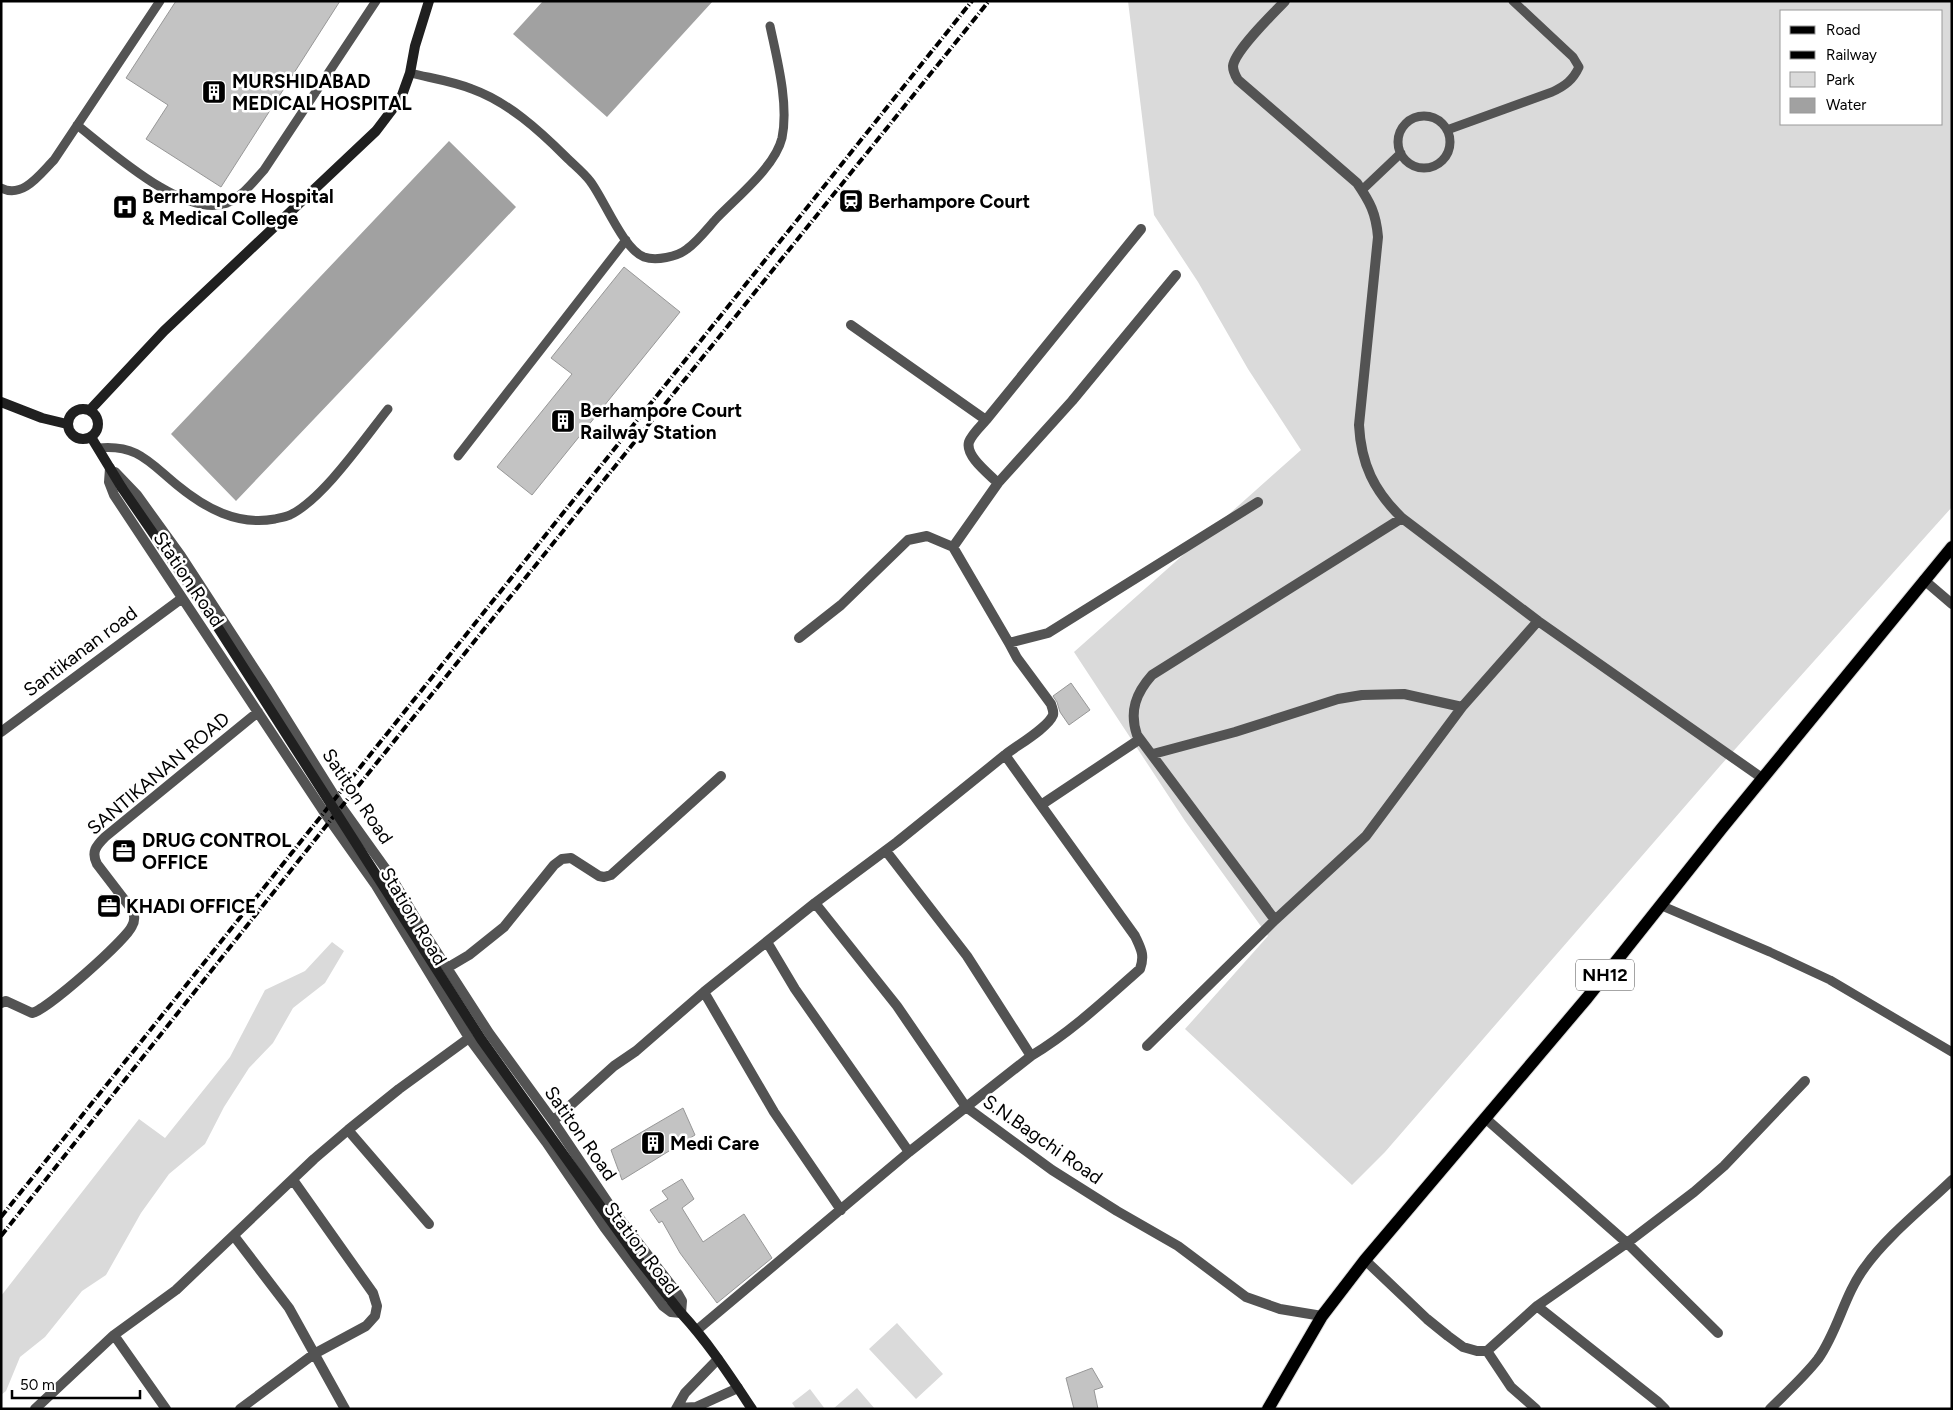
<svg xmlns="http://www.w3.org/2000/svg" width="1953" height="1410" font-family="Figtree,sans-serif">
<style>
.green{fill:#dadada;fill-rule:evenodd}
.water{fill:#a1a1a1}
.building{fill:#c3c3c3;stroke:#979797}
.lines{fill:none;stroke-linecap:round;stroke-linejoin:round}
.primary-casing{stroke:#dbdbdb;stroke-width:14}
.lane{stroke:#535353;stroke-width:9}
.street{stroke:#535353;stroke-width:10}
.secondary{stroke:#202020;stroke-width:10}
.primary{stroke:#000;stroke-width:12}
.rail{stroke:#000;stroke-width:4;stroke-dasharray:8 2.5 1 2.5;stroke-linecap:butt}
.secondary-bridge{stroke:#202020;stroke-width:10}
.labels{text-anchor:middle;stroke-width:5;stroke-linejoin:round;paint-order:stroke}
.shield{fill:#fff;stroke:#4c4c4c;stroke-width:1}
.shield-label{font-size:18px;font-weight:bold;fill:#000}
.poi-label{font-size:19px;font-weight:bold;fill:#000;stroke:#fff;text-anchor:start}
.street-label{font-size:19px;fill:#000;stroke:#fff}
</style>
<rect width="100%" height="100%" fill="#fff"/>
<path class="green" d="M1128,1H1952V507L1720,766L1385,1152L1352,1185L1185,1029L1268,936L1185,821L1074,652L1301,450L1248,369L1198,282L1154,215ZM1782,11H1942V124H1782Z
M332,942L344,951L325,983L293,1008L273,1043L249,1068L224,1107L205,1144L169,1174L141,1213L106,1275L82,1291L45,1337L20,1357L6,1391L1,1395V1296L139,1119L165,1138L230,1057L265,990L305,971Z
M897,1323L943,1374L916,1399L869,1349Z
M857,1388L875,1409H833Z
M810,1389L825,1409H796L792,1403Z"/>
<path class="water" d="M543,1H713L607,117L513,34Z
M449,141L516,207L236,501L171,434Z"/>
<path class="building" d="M176,1H340L221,187L146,139L168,105L126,78Z
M624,267L680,312L532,495L497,467L572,374L551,358Z
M1071,683L1090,710L1069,725L1060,712L1057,702L1053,696Z
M683,1108L695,1135L622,1180L611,1150Z
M682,1179L694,1199L682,1208L703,1242L744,1214L772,1258L717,1303L680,1253L662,1221L659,1223L650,1210L668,1199L662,1191Z
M1092,1368L1103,1387L1094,1390L1098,1409H1074L1066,1378Z"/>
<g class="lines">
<defs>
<path id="primary" d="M1268,1409L1322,1316L1365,1260L1587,998L1722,828L1952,547"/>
</defs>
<use href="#primary" class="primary-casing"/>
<path class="lane" d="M410,73C430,78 452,81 472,89C508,102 539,130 566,157C574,165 583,172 590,181C604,199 623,249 644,257C656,261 677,257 687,249C698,241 707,229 716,219C737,197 775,167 782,138C789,104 777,59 770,26
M1398 142a26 26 0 1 1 52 0a26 26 0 1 1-52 0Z
M77,125C108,149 185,220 227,203C243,196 253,182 264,170L376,1
M1447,130L1552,92C1565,86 1573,80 1579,67L1573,57L1513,1
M1,188C23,199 40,174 54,160L160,1
M1362,190L1401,153
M98,448C137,444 149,462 177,485C205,508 237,526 275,519C279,518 285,517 290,515C323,499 364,439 388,409
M458,456L626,240
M1660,905L1770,952L1830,980L1952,1052"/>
<path class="street" d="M1285,1C1273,14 1235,50 1233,66C1233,72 1235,75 1238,80L1357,183C1370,202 1376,213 1378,237L1359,425C1361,464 1374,491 1402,518L1538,621L1762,778
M851,325L986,420C980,427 972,434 969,442C965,456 989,474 998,483L953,547L1009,643
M986,420L1141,229
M110,468L109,482L114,495L324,812L375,884L469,1038L546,1142L604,1227L663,1306L671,1312L681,1313L682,1301L678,1294L613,1210L553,1121L489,1033L427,937L390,875L342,808L267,688L181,556L137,495L115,472
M998,483L1072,401L1176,275
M1924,580L1952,604
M799,638L841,605L908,540L927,536L953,547
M1,732L181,599
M1153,754L1235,732L1338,699L1362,695L1404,694L1462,707
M1005,755C1016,746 1048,728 1053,715C1054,711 1052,708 1051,704L1017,658L1009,643L1048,633L1258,502
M1041,805L1140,739
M886,851L967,956L1031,1056
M815,903L897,1006L966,1107L1052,1170L1117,1211L1178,1246L1246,1297L1280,1309L1322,1316
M1275,920L1137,735C1129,711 1136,693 1152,675L1402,518
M767,942L795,989L909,1152
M447,968L469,955L504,927L554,865L562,859L571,858L599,876L604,877L611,875L721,776
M704,992L774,1112L841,1210
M1,1003L6,1001L32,1013C47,1010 126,940 132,926C135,921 135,917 133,911L97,864C91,852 96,846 105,837L258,712
M1147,1046L1275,920L1366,836L1462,707L1538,621
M1485,1118L1627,1243L1718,1333
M553,1121L614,1066L636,1051L704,992L815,903L897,842L1005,755L1135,936C1141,949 1145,955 1140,969C1105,1000 1071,1032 1031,1056L909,1152L697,1330
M348,1130L429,1224
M234,1236L289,1308L345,1409
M1365,1260L1427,1319L1448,1336L1463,1347L1477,1351H1487L1537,1306L1627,1243L1694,1192L1724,1166L1805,1081
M1537,1306L1658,1402L1665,1409
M114,1335L166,1409
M1487,1351L1511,1387L1536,1409
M678,1408L696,1407L738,1388
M35,1409L114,1335L176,1290L314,1159L348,1130L399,1089L469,1038
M240,1409L314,1354L366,1326L375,1316L377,1306L373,1293L293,1180
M676,1409L685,1393L718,1359
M1770,1409C1786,1393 1804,1377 1818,1359C1838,1331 1844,1295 1865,1267C1886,1237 1925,1206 1952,1180"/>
<path class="secondary" d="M1,402L42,418L67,424
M68 424a15 15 0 1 1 30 0a15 15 0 1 1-30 0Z
M90,410L164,331L376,131L401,98L410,73L415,46L429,1
M91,437L122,488
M681,1313C708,1342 730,1376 752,1409"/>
<use href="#primary" class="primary"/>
<path class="rail" d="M1,1217L972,1
M1,1236L330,821L989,1"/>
<path class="secondary-bridge" d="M122,488L217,626L481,1039L636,1256L681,1313"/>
</g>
<defs>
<symbol id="building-square" viewBox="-11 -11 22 22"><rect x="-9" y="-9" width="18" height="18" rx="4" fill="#000" stroke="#fff"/><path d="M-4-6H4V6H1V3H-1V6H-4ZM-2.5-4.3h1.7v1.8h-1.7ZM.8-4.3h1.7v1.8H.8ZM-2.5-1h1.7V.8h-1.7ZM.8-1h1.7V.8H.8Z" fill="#fff"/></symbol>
<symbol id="station-square" viewBox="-11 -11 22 22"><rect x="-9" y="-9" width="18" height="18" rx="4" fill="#000" stroke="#fff"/><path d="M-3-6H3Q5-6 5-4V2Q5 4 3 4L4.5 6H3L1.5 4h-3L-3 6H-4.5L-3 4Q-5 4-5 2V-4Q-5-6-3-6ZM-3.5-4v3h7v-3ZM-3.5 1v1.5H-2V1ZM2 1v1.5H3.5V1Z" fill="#fff"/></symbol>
<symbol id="hospital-square" viewBox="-11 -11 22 22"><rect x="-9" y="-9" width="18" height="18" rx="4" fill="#000" stroke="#fff"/><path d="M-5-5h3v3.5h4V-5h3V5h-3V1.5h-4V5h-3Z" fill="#fff"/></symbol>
<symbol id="office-square" viewBox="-11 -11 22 22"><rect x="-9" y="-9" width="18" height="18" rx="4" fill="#000" stroke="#fff"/><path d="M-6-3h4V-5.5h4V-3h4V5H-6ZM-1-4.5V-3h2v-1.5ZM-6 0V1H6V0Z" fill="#fff"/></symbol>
</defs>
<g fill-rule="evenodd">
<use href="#building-square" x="200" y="78" width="28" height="28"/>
<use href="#station-square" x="837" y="187" width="28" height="28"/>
<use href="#hospital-square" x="111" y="193" width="28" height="28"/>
<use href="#building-square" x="549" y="407" width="28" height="28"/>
<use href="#office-square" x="110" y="837" width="28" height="28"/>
<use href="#office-square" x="95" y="892" width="28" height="28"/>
<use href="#building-square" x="639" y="1129" width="28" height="28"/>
</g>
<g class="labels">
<rect class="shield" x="1576" y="959.5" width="58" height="31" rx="4"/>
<g class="shield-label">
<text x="1605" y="981">NH12</text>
</g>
<g class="poi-label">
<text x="232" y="88">MURSHIDABAD<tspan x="232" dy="22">MEDICAL HOSPITAL</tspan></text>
<text x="142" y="203">Berrhampore Hospital<tspan x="142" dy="22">&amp; Medical College</tspan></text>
<text x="868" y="208">Berhampore Court</text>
<text x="580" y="417">Berhampore Court<tspan x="580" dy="22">Railway Station</tspan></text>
<text x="142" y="847">DRUG CONTROL<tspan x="142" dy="22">OFFICE</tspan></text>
<text x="126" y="913">KHADI OFFICE</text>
<text x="670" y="1150">Medi Care</text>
</g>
<g class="street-label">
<text transform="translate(189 579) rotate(56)" y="7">Station Road</text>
<text transform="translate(80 651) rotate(-37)" y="7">Santikanan road</text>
<text transform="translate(158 773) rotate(-40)" y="7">SANTIKANAN ROAD</text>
<text transform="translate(358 796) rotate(56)" y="7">Satiton Road</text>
<text transform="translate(414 916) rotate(59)" y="7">Station Road</text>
<text transform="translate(581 1133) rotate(55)" y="7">Satiton Road</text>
<text transform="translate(1043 1139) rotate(35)" y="7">S.N.Bagchi Road</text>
<text transform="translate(642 1248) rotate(53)" y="7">Station Road</text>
</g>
</g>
<rect width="1953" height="1410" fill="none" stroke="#000000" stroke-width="5"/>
<rect x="1780" y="10" width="162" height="115" fill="#ffffff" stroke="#999999"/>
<rect x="1790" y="26" width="25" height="8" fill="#000000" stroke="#999999"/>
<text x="1826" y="35" font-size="15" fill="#000000">Road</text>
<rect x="1790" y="51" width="25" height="8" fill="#000000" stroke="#999999"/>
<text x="1826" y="60" font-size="15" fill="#000000">Railway</text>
<rect x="1790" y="72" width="25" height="15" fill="#dadada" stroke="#999999"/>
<text x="1826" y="85" font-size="15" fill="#000000">Park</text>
<rect x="1790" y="98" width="25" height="15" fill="#a1a1a1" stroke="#999999"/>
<text x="1826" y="110" font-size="15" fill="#000000">Water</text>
<path d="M12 1390v8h128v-8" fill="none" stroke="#000000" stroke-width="2.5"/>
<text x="20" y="1390" font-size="15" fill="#000000" stroke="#ffffff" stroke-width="4" paint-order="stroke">50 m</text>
</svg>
